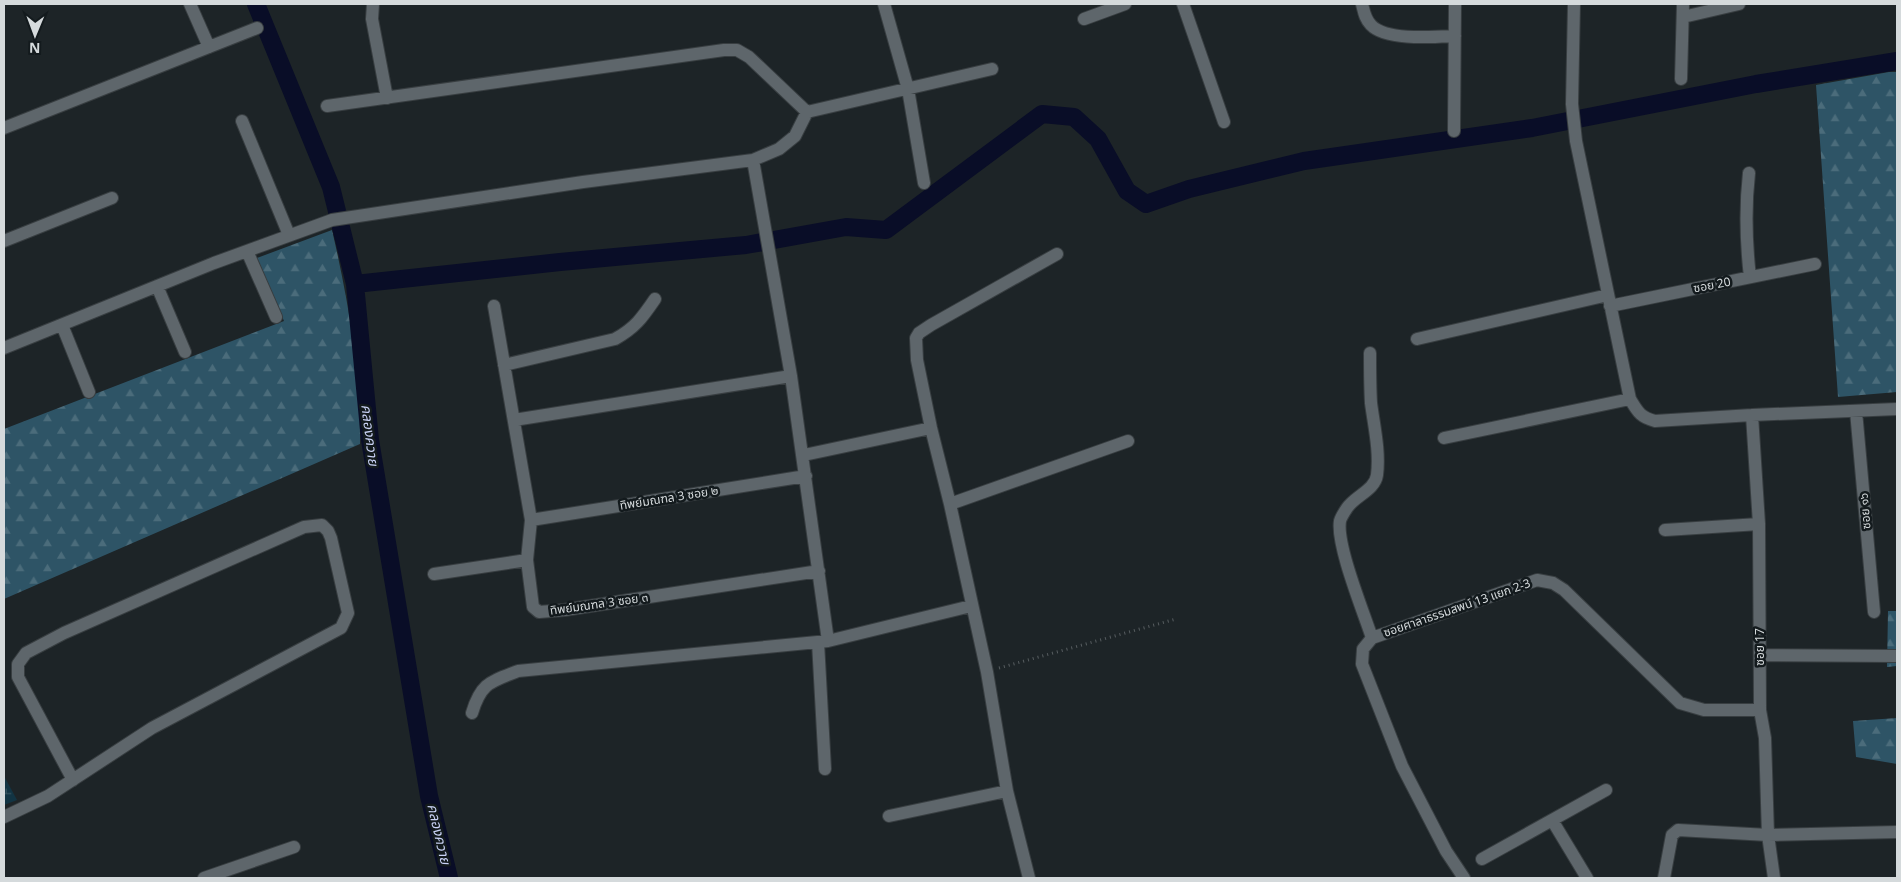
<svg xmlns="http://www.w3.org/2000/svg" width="1901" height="882" font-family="'Noto Sans','Noto Sans Thai',sans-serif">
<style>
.forest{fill:url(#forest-firs)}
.wetland{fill:url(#wetland-marsh)}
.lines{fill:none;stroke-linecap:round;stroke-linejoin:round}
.canal{stroke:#090d27;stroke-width:18}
.minor-casing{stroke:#383e41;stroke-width:14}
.path{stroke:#575d60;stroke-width:3;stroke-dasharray:1 4;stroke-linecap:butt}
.minor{stroke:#5e666b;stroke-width:12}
.labels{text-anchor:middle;stroke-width:5;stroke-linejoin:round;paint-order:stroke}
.street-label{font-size:12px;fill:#d5dadc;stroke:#131a1d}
.water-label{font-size:14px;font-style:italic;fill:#c9d2f5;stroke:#131a1d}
</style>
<defs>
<pattern id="forest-firs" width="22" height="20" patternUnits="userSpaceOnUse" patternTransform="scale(1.25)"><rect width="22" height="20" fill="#2e5466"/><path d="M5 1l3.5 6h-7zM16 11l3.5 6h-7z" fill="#4b6c7b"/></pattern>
<pattern id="wetland-marsh" width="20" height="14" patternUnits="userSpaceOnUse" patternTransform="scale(1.25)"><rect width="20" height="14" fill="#123443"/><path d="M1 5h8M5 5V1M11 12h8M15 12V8" fill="none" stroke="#34515e"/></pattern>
</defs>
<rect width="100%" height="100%" fill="#1d2427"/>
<path class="forest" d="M1889,72H1897V392L1838,397L1816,85Z
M332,230C348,299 361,373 360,444L4,599V429L284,321L257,258Z
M1888,611H1897V666L1887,667Z
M1897,718V764L1856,757L1853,721Z"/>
<path class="wetland" d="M4,776L17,800L4,805Z"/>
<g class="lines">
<path class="canal" d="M256,4L331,187L355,284L370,440L429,796L449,878
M355,284L560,262L746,245L846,227L886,230L1042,114L1074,117L1098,139L1127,191L1146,204L1189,189L1304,161L1532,128L1756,84L1897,61"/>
<defs>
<path id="minor" d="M190,4L209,47
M373,4L372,19L387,98
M884,4L908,89L924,183
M1183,4L1224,122
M1362,4C1364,12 1365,19 1371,25C1386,41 1434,37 1455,36
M1574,4L1572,104L1576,141L1630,399C1638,412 1640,417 1655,421L1752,415L1897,409
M1683,17L1739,4
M1084,19L1125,4
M1681,79L1683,4
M327,106L724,50H737L749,57L807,112
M242,121L289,235
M4,128L257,28
M1454,131L1455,4
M753,160L791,376L828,641
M1749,173C1745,208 1746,242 1750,277
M4,241L112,198
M247,251L276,317
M157,286L185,352
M494,306L531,520L527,560L533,607L539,612L564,610L819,571
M1610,306L1815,264
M62,325L89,392
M1417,339L1608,295
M4,348L214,263L332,220L583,182L753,160L779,149L795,136L807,112L992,69
M1370,353C1370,370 1370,386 1371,403C1374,426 1380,451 1377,475C1375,490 1355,496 1347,508C1345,511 1341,517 1340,521C1336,545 1364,613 1372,638
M504,365L615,339C635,328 642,318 655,299
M1856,411L1874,612
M1752,415L1759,524L1760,710L1765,738L1768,835L1774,878
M514,420L791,376
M1444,438L1630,399
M804,455L931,428
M950,504L1128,441
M531,520L806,476
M1665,530L1759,524
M434,574L527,560
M818,642L825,769
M1760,655L1897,656
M472,713C481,683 490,682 518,671L828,641L971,606
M889,816L1007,791
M4,817L48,796L152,728L341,628L348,613L331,538L328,531L322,525L304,527L64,633L26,653L18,664V677L73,780
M1552,820L1587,878
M1482,859L1606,790
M204,878L294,847
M1029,878L1007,791L987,672L950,504L931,428L917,360L916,338L919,333L931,325L1057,254
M1464,878L1446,851L1402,766L1362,664L1363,649L1372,638L1537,580L1553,583L1564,590L1680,703L1704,710H1760
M1664,878L1672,835L1678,830L1768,835L1897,832"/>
</defs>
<use href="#minor" class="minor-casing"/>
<path class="path" d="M999,668L1176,619"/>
<use href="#minor" class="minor"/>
</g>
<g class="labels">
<g class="street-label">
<text transform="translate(1712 285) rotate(-11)" y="4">ซอย 20</text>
<text transform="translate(669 498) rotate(-9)" y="4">ทิพย์มณฑล 3 ซอย ๒</text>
<text transform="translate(1865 511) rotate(-95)" y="4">ซอย ๑๖</text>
<text transform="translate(599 604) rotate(-8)" y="4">ทิพย์มณฑล 3 ซอย ๓</text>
<text transform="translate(1457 608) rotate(-19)" y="4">ซอยศาลาธรรมสพน์ 13 แยก 2-3</text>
<text transform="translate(1760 647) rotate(-90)" y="4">ซอย 17</text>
</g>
<g class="water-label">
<text transform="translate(370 435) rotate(83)" y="5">คลองควาย</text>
<text transform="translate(439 834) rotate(77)" y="5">คลองควาย</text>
</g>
</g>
<rect width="1901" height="882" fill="none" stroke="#d5dadc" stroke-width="10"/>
<g transform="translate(35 35) rotate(181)" stroke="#131a1d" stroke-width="4" paint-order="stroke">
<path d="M0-4L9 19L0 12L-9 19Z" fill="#d5dadc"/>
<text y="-8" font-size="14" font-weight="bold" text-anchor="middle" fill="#d5dadc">N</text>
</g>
</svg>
